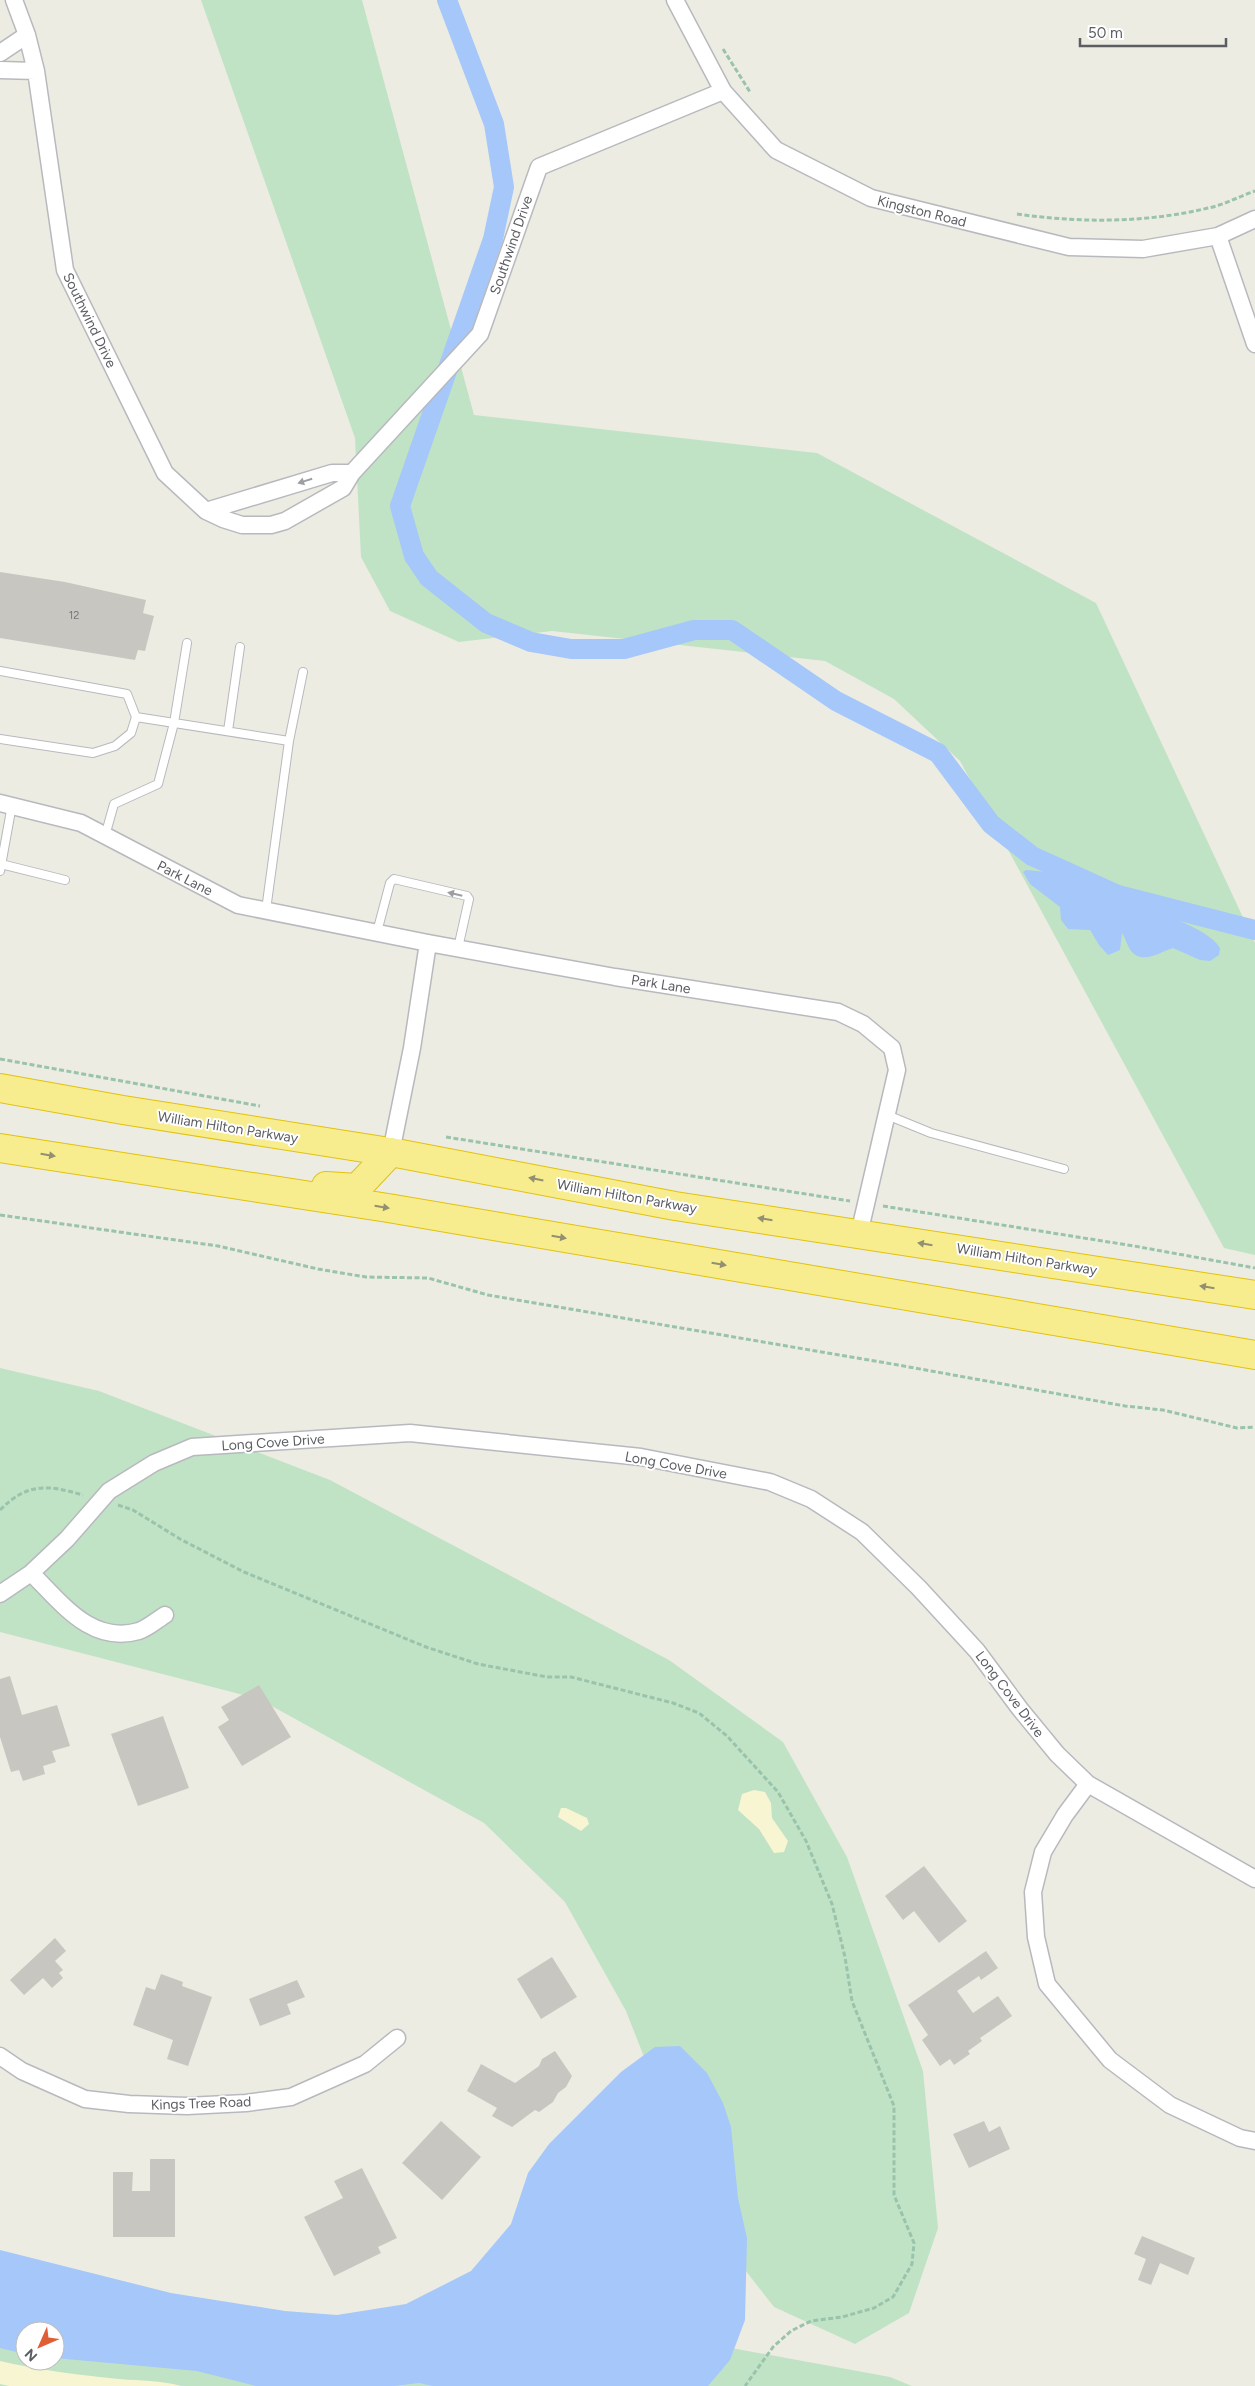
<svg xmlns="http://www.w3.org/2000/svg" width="1255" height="2386" font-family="Figtree,sans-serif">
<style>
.green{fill:#c0e3c5;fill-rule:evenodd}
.sand{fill:#f8f5d2}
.water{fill:#a5c7fa}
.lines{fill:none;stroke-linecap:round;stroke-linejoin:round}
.canal{stroke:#a5c7fa;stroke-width:20}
.building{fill:#c8c6c0}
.lane-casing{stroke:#b8b9be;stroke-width:10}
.street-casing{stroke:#b8b9be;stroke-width:19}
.highway-casing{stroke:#e2c20c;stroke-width:30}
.path{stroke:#9ac3ac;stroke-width:3;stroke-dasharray:5 2.5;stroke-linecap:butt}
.lane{stroke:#fff;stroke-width:8}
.street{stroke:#fff;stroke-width:16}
.highway{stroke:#f7ed8f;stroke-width:28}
.oneway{fill:#9d9ea1}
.oneway2{fill:#928f72}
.labels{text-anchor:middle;stroke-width:4;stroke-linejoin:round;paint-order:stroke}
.number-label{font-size:11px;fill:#76777a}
.street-label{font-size:14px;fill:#5b5d62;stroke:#fff}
</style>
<rect width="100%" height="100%" fill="#edece2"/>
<path class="green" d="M201,0H362L474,415L817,453L1096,603L1255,943V1255L1224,1248L960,761L894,699L825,661L552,631L459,642L390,611L361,557L355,438Z
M0,1368L99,1391L330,1480L669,1660L783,1742L847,1857L923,2071L938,2228L909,2313L855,2344L774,2307L710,2225L626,2011L565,1902L484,1823L259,1699L0,1632Z
M0,2285L95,2321L606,2325L890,2377L912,2386H0ZM25,2331H55V2361H25Z"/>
<path class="sand" d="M754,1790L765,1792L771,1803L772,1818L788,1841L784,1852L774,1853L759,1829L738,1810L742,1794Z
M561,1808H566L587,1818L589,1824L581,1831L558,1817Z
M0,2361C39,2370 79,2375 119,2379C141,2381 160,2380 181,2386H9L0,2384Z"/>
<path class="water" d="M1026,870C1044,871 1062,874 1079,880C1084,881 1088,885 1092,888C1101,892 1111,896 1121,900C1145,909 1208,926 1220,948L1219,955L1210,961L1200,960L1173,948C1160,952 1143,965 1131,951C1128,947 1125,938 1122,933L1120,950L1108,955L1099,945L1090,930L1068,929L1061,920L1060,907L1030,884L1023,872Z
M680,2046L707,2073L723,2103L731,2127L738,2198L747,2238L745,2320L730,2360L708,2386H433L419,2383L394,2386H256L197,2371L55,2358V2331H25V2354L0,2348V2250L171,2293L285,2311L337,2315L406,2304L471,2271L511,2224L528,2173L549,2144L621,2072L655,2047Z"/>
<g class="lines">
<path class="canal" d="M447,0L494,124L504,187L493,239L400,506L414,556L429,578L486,623L531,642L571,649H624L694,630H732L836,701L938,753L991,824L1032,856L1118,895L1255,930"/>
</g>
<path class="building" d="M0,572L65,582L146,600L143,613L154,616L145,651L138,650L135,660L0,638Z
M10,1676L22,1715L57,1705L70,1746L52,1751L56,1762L43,1766L45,1774L23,1781L19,1770L11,1772L0,1737V1679Z
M259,1685L291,1737L242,1766L218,1727L229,1720L221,1707Z
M163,1716L189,1788L138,1806L111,1734Z
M924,1866L967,1921L939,1943L914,1911L903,1920L885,1896Z
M55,1938L66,1951L55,1961L63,1970L59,1973L63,1978L52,1988L43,1978L24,1995L10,1980Z
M986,1951L998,1968L981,1980L979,1976L957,1991L973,2013L998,1996L1012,2016L980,2038L982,2041L968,2051L970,2054L954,2065L950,2059L940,2066L922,2040L928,2035L908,2005Z
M552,1957L577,1997L541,2019L517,1979Z
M161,1974L183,1982L182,1986L212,1997L188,2066L167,2059L173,2040L133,2025L146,1987L155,1990Z
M297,1980L305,1997L287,2004L291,2014L260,2026L249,1999Z
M555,2051L572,2076L566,2087L558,2093L553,2102L539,2112L535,2110L512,2127L492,2116L497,2108L467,2091L481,2064L515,2083L539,2066L542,2059Z
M441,2121L481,2157L442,2200L402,2163Z
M984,2121L989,2132L1000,2126L1010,2149L969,2168L953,2134Z
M150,2159H175V2237H113V2172H133L132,2191H150Z
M362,2168L397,2238L378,2247L381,2253L334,2276L304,2217L343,2198L334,2181Z
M1142,2236L1195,2258L1188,2275L1160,2263L1151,2285L1138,2280L1146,2259L1134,2254Z"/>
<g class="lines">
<defs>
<path id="lane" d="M0,671L127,694L136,717L289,741L266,910
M228,731L240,647
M0,739L93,753L115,746L131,733L136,717
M289,741L303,672
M105,836L114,804L158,784L174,723L187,643
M1,864L65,880
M0,871L12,805
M377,932L390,883L394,879L467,896L469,899L458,948
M887,1115L931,1133L1064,1169"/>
<path id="street" d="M14,0L27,35L36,71L65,270L165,473L206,511L223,519L242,525H271L285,521L343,488L352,473L480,334L539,167L723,91
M675,0L723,91L776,150L871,198L1069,247L1143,249L1218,236L1255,219
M0,53L27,35
M0,70L36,71
M1218,236L1255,344
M206,511L332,473H352
M0,803L81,823L238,905L428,943L615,977L838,1012L863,1024L892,1048L897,1070L859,1234
M391,1152L412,1048L428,943
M31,1573C62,1603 91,1645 139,1631C148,1628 157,1620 165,1615
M0,1594L31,1573L67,1539L109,1491L154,1463L192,1447L410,1433L641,1457L770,1482L811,1499L862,1532L919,1588L977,1651L1020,1709L1057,1754L1088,1784L1255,1879
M1088,1784L1065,1815L1043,1852L1033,1892L1036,1937L1047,1984L1110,2060L1170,2105L1240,2138L1255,2141
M0,2056L22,2071L85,2099L129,2104L187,2106L246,2103L291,2097L365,2064L397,2038"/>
<path id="highway" d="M0,1088L123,1110L396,1153L675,1206L1255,1295
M0,1148L388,1208L1255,1355
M326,1186L357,1188L391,1152"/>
</defs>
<use href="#lane" class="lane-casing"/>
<use href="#street" class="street-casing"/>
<use href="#highway" class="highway-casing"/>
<path class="path" d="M723,49L750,92
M1017,214C1080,223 1147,223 1208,208C1224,205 1240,196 1255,191
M0,1059L260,1106
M446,1137L850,1201
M883,1206L1134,1246L1255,1268
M0,1215L218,1246L318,1269L366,1277L428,1278L488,1295L898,1365L1125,1406L1163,1410L1237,1428L1255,1427
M118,1505L133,1510L180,1539L244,1572L426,1647L478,1664L547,1677H571L673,1703L699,1713L727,1736L778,1792L806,1841L832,1904L845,1957L852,2001L894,2106V2195L914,2243L912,2264L893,2297L874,2308L842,2317L811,2321L791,2331L773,2347L745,2386
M0,1510C28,1482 48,1485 83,1495"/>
<use href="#lane" class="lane"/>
<use href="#street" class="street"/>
<use href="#highway" class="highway"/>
</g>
<defs><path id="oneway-solid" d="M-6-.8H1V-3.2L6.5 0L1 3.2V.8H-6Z" transform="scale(1.25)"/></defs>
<g class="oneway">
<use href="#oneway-solid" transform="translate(305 481) rotate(163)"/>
<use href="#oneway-solid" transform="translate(455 894) rotate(-167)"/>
</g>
<g class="oneway2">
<use href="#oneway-solid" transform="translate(48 1155) rotate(9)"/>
<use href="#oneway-solid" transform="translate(536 1179) rotate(-169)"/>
<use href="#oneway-solid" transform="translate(382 1207) rotate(9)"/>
<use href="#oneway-solid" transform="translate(765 1219) rotate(-171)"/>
<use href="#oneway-solid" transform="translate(559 1237) rotate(10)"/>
<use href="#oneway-solid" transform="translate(925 1244) rotate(-171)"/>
<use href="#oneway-solid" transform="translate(719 1264) rotate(10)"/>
<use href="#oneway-solid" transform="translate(1207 1287) rotate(-171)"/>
</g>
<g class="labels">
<g class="number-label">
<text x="74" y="619">12</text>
</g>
<g class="street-label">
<text transform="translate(922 211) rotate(14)" y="5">Kingston Road</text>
<text transform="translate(511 245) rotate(-71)" y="5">Southwind Drive</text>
<text transform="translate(90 320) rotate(64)" y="5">Southwind Drive</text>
<text transform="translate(185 878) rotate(27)" y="5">Park Lane</text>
<text transform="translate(661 984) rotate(9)" y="5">Park Lane</text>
<text transform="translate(228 1127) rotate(9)" y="5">William Hilton Parkway</text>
<text transform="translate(627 1196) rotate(10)" y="5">William Hilton Parkway</text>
<text transform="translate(1027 1259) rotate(9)" y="5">William Hilton Parkway</text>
<text transform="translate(273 1442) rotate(-4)" y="5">Long Cove Drive</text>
<text transform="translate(676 1465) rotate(10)" y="5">Long Cove Drive</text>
<text transform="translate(1010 1694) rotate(53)" y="5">Long Cove Drive</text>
<text transform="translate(201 2103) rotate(-2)" y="5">Kings Tree Road</text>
</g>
</g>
<g transform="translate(40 2346) rotate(225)"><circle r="24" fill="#ffffff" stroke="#bdbec0"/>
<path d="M0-4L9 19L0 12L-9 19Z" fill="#df5e35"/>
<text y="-8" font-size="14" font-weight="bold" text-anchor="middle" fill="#5b5d62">N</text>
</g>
<path d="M1080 38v8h146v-8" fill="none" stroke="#5b5d62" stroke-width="2.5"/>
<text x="1088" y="38" font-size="15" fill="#5b5d62" stroke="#ffffff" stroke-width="4" paint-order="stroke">50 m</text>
</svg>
